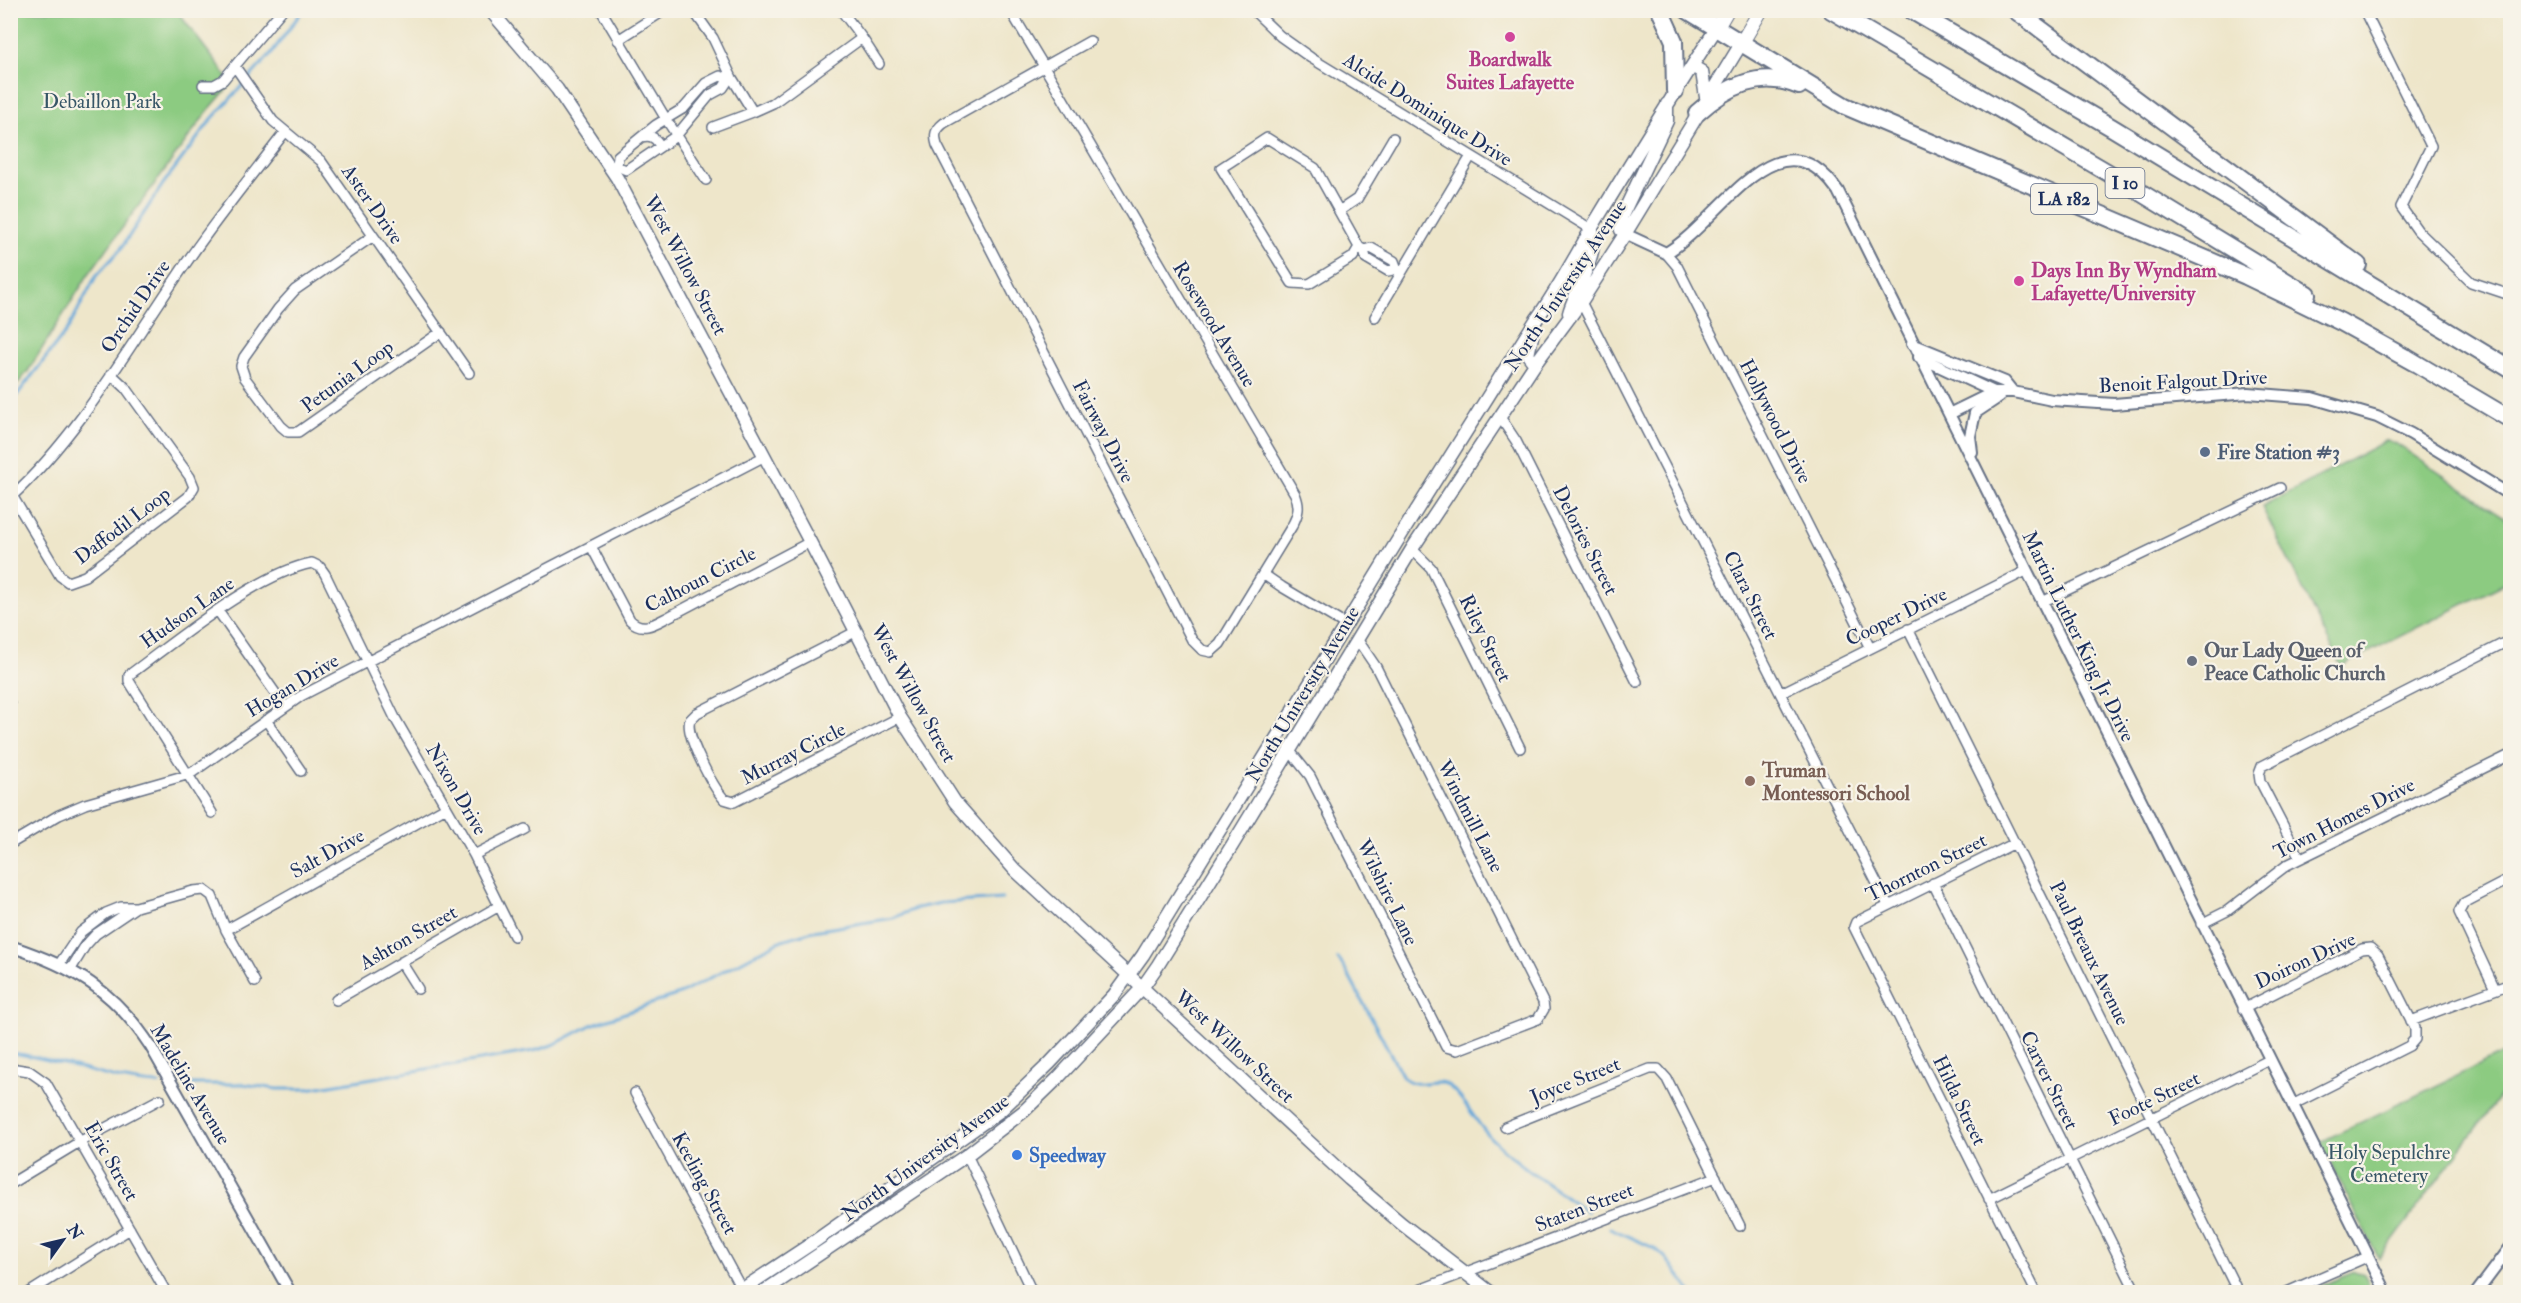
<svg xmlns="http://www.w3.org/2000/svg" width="2521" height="1303" font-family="'IM FELL Double Pica',serif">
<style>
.green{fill:#8ccb81;stroke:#547d70;stroke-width:1.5}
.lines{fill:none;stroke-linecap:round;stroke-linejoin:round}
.stream{stroke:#65a7d9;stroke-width:3}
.minor-casing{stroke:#656f84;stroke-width:12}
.tertiary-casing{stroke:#656f84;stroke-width:14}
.secondary-casing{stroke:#656f84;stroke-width:15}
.primary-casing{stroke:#656f84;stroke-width:16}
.motorway-casing{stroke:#656f84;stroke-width:20}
.minor{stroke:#fff;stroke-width:9}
.tertiary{stroke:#fff;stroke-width:10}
.secondary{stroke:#fff;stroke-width:12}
.primary{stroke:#fff;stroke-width:14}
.motorway{stroke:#fff;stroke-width:16}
.hotel-dot{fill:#d1479c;stroke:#f7f3e8;stroke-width:2}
.service-dot{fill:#5c6f8a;stroke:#f7f3e8;stroke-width:2}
.worship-dot{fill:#6b7280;stroke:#f7f3e8;stroke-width:2}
.education-dot{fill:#8d6e63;stroke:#f7f3e8;stroke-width:2}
.shop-dot{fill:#3f7fe0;stroke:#f7f3e8;stroke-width:2}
.labels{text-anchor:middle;stroke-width:4.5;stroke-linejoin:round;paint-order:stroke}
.shield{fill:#f7f3e8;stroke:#5d6a87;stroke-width:1.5}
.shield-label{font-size:18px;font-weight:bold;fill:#1b2f5e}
.hotel-label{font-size:20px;font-weight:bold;fill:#b23c85;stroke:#f7f3e8}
.park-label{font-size:20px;fill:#375667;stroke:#f7f3e8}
.street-label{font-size:20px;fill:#1b2f5e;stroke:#f7f3e8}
.service-label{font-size:20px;font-weight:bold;fill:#4e5e75;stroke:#f7f3e8;text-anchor:start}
.worship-label{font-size:20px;font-weight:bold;fill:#5b616d;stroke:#f7f3e8;text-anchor:start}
.education-label{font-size:20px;font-weight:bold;fill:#785e54;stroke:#f7f3e8;text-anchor:start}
.shop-label{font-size:20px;font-weight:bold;fill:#366cbe;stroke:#f7f3e8;text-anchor:start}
</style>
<rect width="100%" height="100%" fill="#f7f3e8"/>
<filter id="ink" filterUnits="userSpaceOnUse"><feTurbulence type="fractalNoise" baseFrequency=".0167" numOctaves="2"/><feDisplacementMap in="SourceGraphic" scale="12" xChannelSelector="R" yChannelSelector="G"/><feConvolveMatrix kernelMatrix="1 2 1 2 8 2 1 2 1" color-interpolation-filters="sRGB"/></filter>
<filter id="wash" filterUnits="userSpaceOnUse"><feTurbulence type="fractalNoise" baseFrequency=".008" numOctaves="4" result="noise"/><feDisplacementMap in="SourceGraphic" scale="24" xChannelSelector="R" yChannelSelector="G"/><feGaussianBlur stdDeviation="1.35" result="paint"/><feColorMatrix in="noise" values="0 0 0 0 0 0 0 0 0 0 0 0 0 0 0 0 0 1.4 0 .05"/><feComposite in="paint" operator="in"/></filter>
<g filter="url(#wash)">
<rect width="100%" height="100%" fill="#eee6ca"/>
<path class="green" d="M11,11H177L232,83L207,112L88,275L28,371L11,392Z
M2387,440L2395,443L2510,521V581L2341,666L2262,507Z
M2510,1050V1082L2379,1259L2320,1142Z
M2354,1272L2364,1275L2369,1284L2364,1292H2307Z"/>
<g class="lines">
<path class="stream" d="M10,404L68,329L96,276L120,250L163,184L211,120L270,55L303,10
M1338,959L1344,967L1403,1077C1419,1092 1435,1074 1450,1087C1468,1102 1477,1126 1494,1141C1522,1168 1556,1189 1587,1212
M10,1053C60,1058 112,1083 159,1084
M184,1084H243L277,1089H307L534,1051L555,1044L591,1025L682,993L782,940L813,931L893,918L917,908L941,903L1002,899
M1610,1228L1656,1249L1666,1258L1691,1292"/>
</g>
</g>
<g filter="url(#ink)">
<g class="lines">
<defs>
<path id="minor" d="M601,10L666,119L706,180
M693,10L713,38L732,78L753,112L773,103L862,38L879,64
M841,10L862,38
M1010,10L1045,68L1295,494C1300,506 1299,513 1292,526L1220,644L1211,652L1202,650L1192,640L937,145C934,135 935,130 944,123L1090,41
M1253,10L1280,36L1311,58L1591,229
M2364,10L2431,146L2401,207L2418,231L2471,282L2510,295
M618,40L665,10
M236,68L273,121L321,161L469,373
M720,76L729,79L723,88L710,95L676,136L626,170L617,166L618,156L656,125L684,108L706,83Z
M203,85H214L223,80L282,10
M713,127L753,112
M641,137C649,135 654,136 659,144L658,148
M1339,211L1357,199L1393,138
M373,236L295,290L278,309L244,357L241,366L245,378L281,426L288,432H298L441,332
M1359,247L1353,257L1309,284L1292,283L1221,168L1267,138L1315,168L1359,247L1364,250
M1666,253L1677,266L1870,648
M1397,269L1388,271L1366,258L1364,250L1371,248L1394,261L1397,269L1402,272
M1581,302L1888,905
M1375,317L1471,156
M1500,417L1516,441L1637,682
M10,492L60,576L68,582L85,576L188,497L194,487L190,477L126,388L111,374
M10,498C78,436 127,350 178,275C211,225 249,179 285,132
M592,548L630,620C643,633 656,623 670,616L810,542
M1412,549L1431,568L1520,748
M1263,574L1282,587L1346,625
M2042,602L2280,488
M218,611L285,707
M1908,629L2238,1292
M857,631L697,713L690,720C684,734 713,787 724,799L734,802L900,717
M1781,693L2026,571
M10,705V717
M266,720L301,771
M1290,751L1310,776L1446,1047L1457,1050L1538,1019L1544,1009L1543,1002L1376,667L1357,639
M212,813L129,681V675C177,640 256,574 312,563L320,567L325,574L395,718L474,855L514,936
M2015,843L1856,922L1854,927L2036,1292
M10,844L59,815L85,804L190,774L301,696L765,456
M474,855L525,829
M2300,858L2260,781L2259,774L2262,766L2510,640
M1933,883L2136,1292
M2201,924L2227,911L2287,865L2510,755
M226,930L446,807
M401,962L418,989
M60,963L81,932L106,913L121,907H136L193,891L204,890L212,896L226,930L255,982
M71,969L85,946L96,934L136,907
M2495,989L2459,912L2464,903L2510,879
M336,1000L499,906
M2243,1009L2362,949L2370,948L2378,955L2415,1028V1039L2409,1046L2292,1105
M2411,1021L2510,984
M10,1068L29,1071L46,1083L166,1292
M635,1093L742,1290
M1505,1127L1650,1069H1658L1667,1079L1740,1226
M967,1155L1032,1292
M10,1184L81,1141L160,1099
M1989,1199L2269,1060
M30,1292L130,1229
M1414,1292L1716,1177
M2287,1292L2367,1257"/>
<path id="tertiary" d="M1625,234L1666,253C1720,223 1778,105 1838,191L2386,1292
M1912,344L2005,382L2013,392
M1919,357L1994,392
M1949,414L1994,392H2013L2052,400L2114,404L2248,393L2312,398L2377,417L2411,434L2510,495
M1972,452L1970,436L1975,413L1999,397
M10,946C74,967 114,990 151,1047L290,1292
M2477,1292L2510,1248"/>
<path id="secondary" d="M490,10L557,89L617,178L810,542L900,717L955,802L1015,870L1349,1179L1402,1224L1490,1292
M1692,66L1702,72L1706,97
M1625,234L1621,230L1619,222L1667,121V104
M1569,313C1574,293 1602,247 1591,229
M1533,332L1528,355L1535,364
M738,1292L811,1244L1001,1110L1050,1063L1114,995L1143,955L1401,535L1536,320C1559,288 1577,253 1597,219C1636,155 1675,91 1716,29
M763,1292L967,1155L1024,1111L1057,1079L1142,988L1158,965L1233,844L1412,549L1535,364L1581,302L1625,234L1741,44"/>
<path id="primary" d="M1716,29L1727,10
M1741,44L1761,10"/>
<path id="motorway" d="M1660,10L1674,41L1675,91
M1687,10L1845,106L2246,276L2341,322L2415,363
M1831,10L2112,175L2307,294
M1911,10L2111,127L2510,369
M2015,10L2358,265
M1697,113C1726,87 1760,69 1799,86
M2407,358L2510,419"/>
</defs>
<use href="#minor" class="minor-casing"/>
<use href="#tertiary" class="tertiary-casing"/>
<use href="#secondary" class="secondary-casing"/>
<use href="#primary" class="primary-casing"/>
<use href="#motorway" class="motorway-casing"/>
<use href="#minor" class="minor"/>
<use href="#tertiary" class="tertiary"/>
<use href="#secondary" class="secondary"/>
<use href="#primary" class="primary"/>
<use href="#motorway" class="motorway"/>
</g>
</g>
<g class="hotel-dot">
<circle cx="1510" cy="37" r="6"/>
<circle cx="2019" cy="281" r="6"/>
</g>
<circle class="service-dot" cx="2205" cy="452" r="6"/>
<circle class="worship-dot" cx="2192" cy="661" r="6"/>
<circle class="education-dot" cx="1750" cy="781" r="6"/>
<circle class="shop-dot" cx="1017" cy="1155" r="6"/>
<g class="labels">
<g class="shield">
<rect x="2105.5" y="168" width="39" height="30" rx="4.5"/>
<rect x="2031" y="184" width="66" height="30" rx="4.5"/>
</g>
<g class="shield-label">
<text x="2125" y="189">I 10</text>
<text x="2064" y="205">LA 182</text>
</g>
<g class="hotel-label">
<text x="1510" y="66">Boardwalk<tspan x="1510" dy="23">Suites Lafayette</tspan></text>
<text x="2031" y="277" text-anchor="start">Days Inn By Wyndham<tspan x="2031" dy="23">Lafayette/University</tspan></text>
</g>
<g class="park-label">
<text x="102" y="108">Debaillon Park</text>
<text x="2389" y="1159">Holy Sepulchre<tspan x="2389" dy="23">Cemetery</tspan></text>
</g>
<g class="street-label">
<text transform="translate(1428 109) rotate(32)" y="7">Alcide Dominique Drive</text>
<text transform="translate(373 204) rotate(55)" y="7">Aster Drive</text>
<text transform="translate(686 265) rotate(62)" y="7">West Willow Street</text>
<text transform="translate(1565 285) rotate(-56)" y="7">North University Avenue</text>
<text transform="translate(135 306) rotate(-56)" y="7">Orchid Drive</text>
<text transform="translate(1215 324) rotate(59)" y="7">Rosewood Avenue</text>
<text transform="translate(347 376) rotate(-36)" y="7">Petunia Loop</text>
<text transform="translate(2183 381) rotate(-3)" y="7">Benoit Falgout Drive</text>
<text transform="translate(1776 421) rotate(63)" y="7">Hollywood Drive</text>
<text transform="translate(1104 431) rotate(63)" y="7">Fairway Drive</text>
<text transform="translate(122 525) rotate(-37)" y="7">Daffodil Loop</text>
<text transform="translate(1586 540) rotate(63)" y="7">Delories Street</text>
<text transform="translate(700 579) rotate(-27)" y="7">Calhoun Circle</text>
<text transform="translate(1751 595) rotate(63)" y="7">Clara Street</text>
<text transform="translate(187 612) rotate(-35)" y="7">Hudson Lane</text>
<text transform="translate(1896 616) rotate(-26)" y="7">Cooper Drive</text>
<text transform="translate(2079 636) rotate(64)" y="7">Martin Luther King Jr Drive</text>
<text transform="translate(1486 638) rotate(64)" y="7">Riley Street</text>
<text transform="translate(292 685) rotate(-31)" y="7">Hogan Drive</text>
<text transform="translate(914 693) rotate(61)" y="7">West Willow Street</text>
<text transform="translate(1302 694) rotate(-59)" y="7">North University Avenue</text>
<text transform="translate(793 753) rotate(-27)" y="7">Murray Circle</text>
<text transform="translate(457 789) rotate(60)" y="7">Nixon Drive</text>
<text transform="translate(1471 816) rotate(63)" y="7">Windmill Lane</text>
<text transform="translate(2344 818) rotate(-27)" y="7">Town Homes Drive</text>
<text transform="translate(327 853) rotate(-29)" y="7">Salt Drive</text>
<text transform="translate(1926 867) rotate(-26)" y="7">Thornton Street</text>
<text transform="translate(1388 892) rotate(64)" y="7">Wilshire Lane</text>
<text transform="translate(408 937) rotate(-30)" y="7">Ashton Street</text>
<text transform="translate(2090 953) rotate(64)" y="7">Paul Breaux Avenue</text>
<text transform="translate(2305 960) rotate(-25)" y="7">Doiron Drive</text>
<text transform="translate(1235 1046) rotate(43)" y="7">West Willow Street</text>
<text transform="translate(1575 1080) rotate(-22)" y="7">Joyce Street</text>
<text transform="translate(2050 1080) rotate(64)" y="7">Carver Street</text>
<text transform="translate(191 1084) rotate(59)" y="7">Madeline Avenue</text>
<text transform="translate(2154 1098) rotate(-26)" y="7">Foote Street</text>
<text transform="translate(1960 1100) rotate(64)" y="7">Hilda Street</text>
<text transform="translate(925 1157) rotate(-36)" y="7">North University Avenue</text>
<text transform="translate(112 1161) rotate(60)" y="7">Eric Street</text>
<text transform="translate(705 1183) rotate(61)" y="7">Keeling Street</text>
<text transform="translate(1584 1207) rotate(-21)" y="7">Staten Street</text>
</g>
<g class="service-label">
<text x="2217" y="459">Fire Station #3</text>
</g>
<g class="worship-label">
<text x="2204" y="657">Our Lady Queen of<tspan x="2204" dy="23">Peace Catholic Church</tspan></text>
</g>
<g class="education-label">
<text x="1762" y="777">Truman<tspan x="1762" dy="23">Montessori School</tspan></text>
</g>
<g class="shop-label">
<text x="1029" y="1162">Speedway</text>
</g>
</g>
<rect width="2521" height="1303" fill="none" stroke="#f7f3e8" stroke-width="36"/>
<g transform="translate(63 1240) rotate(56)" stroke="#f7f3e8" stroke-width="4.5" paint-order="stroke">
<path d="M0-4.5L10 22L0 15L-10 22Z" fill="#1b2f5e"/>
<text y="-9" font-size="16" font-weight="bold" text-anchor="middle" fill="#1b2f5e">N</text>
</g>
</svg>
